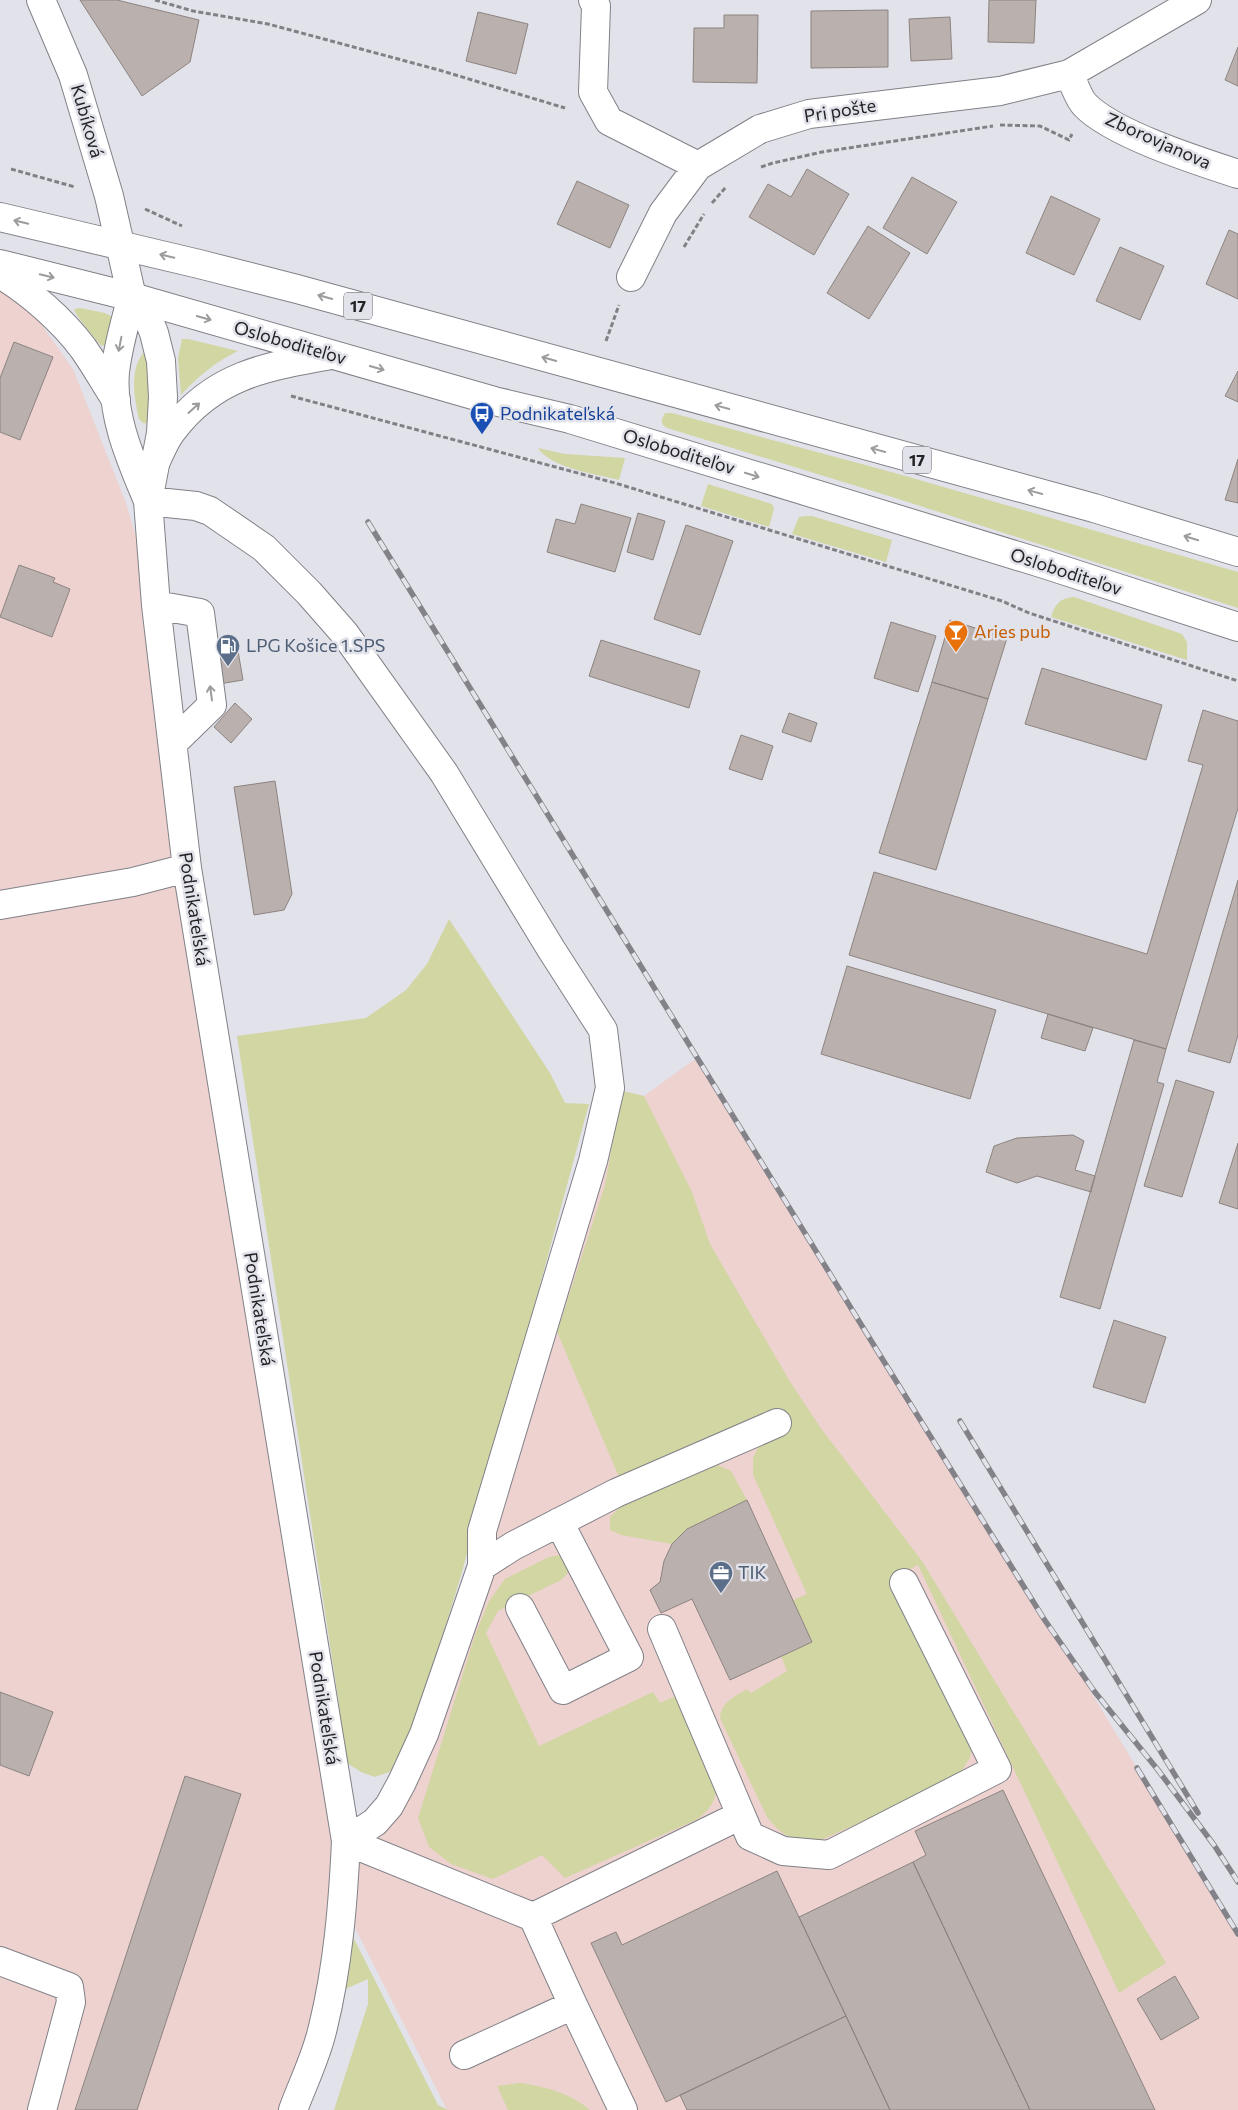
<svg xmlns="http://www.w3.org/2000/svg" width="1238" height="2110" font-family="Commissioner,sans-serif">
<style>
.industrial{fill:#edd2d0}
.green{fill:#d2d6a3}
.building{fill:#bab0ad;stroke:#8c8481}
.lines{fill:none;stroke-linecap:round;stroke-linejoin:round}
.minor-casing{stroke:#818188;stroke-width:30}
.major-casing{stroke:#818188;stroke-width:30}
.path{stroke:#808086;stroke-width:3;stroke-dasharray:5 2.5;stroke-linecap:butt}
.minor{stroke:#fff;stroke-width:28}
.major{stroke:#fff;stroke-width:28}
.rail-casing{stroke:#828288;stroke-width:5.5}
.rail{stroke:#e2e2ea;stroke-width:4;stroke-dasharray:11;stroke-linecap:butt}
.oneway{stroke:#9c9c9d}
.labels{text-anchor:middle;stroke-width:5;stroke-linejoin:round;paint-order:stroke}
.shield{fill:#e2e2ea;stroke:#5c5c61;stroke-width:1}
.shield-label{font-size:16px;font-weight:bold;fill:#232326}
.street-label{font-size:18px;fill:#232326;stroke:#e2e2ea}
.transit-label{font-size:18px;fill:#164399;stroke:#e2e2ea;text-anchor:start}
.food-label{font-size:18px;fill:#c56008;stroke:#e2e2ea;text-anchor:start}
.service-label{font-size:18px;fill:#4e5e75;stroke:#e2e2ea;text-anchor:start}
</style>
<rect width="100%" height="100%" fill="#e2e2ea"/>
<path class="industrial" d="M0,274L10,280L73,369L126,503L156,605L346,1841L375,1822L424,1734L610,1088L644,1096L698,1057L1021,1577L1238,1934V2110H447L343,1904L293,2110H0Z"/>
<path class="green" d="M80,308L105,313L111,316L113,321L105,345L102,346C97,342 75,315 74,309Z
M182,339H188L238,351C214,363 200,375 181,395L178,358Z
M148,348L149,424L143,423L139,419C134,396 128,365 148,348Z
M665,413H672L895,473L1238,572V608L889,496L677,431L667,428L662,424V419Z
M538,448L565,454L625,458L619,480C596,474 550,468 538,448Z
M708,484L772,504L774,509L769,527L701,506Z
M805,516H812L892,540L886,562L792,534L799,517Z
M1074,597L1182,634L1187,642V660L1051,617C1055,604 1060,598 1074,597Z
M449,919L550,1073L565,1103L589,1104L462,1572L427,1687L405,1755L392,1771L375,1777L361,1772L347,1763L342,1746L339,1704L237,1036L366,1018L406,990L427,964Z
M622,1091L644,1096L692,1192L710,1244L789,1380L820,1427L922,1561L1166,1963L1119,1993L918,1565L890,1580L964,1713L972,1746L970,1758L956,1779L946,1784L812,1844C790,1838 782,1836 767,1817L720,1718C722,1701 734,1697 747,1689L751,1693L787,1671L781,1656L812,1642L793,1600L807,1594L753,1475V1458L759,1445L622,1484L557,1332L605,1185Z
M718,1465L731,1471L747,1500L687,1529L672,1544L621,1535L610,1530V1517L619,1508L705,1466Z
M560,1555L566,1557L571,1564L569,1572L561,1580L498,1611L486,1633L539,1746L653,1692L660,1703L678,1695L718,1779C716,1799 713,1807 698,1819L565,1878L542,1855L493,1879L451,1864L429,1847L418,1818L475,1635L489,1601L505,1579L549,1557Z
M350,1931L438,2105L448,2110H334L368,2004V1979L343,1990Z
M519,2083C544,2086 570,2093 590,2110H508L497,2086Z"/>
<path class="building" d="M80,0H117L199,20L190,62L142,96Z
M989,0H1036L1034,43L988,42Z
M888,10V67L811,68V11Z
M478,12L528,24L516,74L466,61Z
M724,15H758L757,83L693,82L694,28H724Z
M950,17L952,59L911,61L909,19Z
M1238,47V86L1225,80Z
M807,169L849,194L814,255L749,217L768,184L791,197Z
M912,177L957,202L927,254L883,228Z
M577,181L629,205L610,248L557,224Z
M1051,196L1100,219L1074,275L1026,253Z
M868,226L910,253L869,319L827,293Z
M1229,230L1238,234V299L1206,284Z
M1120,247L1164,266L1140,320L1096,301Z
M14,342L53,357L20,440L0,432V378Z
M1238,371V402L1225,396Z
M1238,459V503L1225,500Z
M581,504L631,518L615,572L547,552L556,519L575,524Z
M638,513L665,521L653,560L627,552Z
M686,525L733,541L700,635L654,619Z
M19,565L55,578L53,582L70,589L52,637L0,617Z
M950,620L1007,638L988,699L932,682Z
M891,622L936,636L918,692L874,678Z
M601,640L700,671L689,708L589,676Z
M238,651L243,680L213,685L208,656Z
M1042,668L1162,705L1146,760L1025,724Z
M932,682L988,699L936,870L879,853Z
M235,703L252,719L231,743L214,727Z
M1203,710L1238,721V808L1166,1049L849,955L874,872L1147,954L1203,765L1188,761Z
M789,713L817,723L811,742L782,732Z
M741,735L773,746L762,780L729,769Z
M275,781L292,894L284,910L254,915L234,787Z
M1238,880V1035L1230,1063L1188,1051Z
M847,966L996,1010L970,1099L821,1054Z
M1048,1014L1093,1028L1085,1051L1041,1038Z
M1134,1040L1166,1049L1157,1082L1164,1084L1100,1309L1060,1297Z
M1176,1080L1214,1092L1182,1197L1144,1186Z
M1073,1135L1084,1141L1075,1170L1095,1176L1091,1192L1037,1176L1017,1183L986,1172L994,1146L1017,1138Z
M1238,1143V1209L1219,1203Z
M1114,1320L1166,1337L1145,1403L1093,1387Z
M747,1500L812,1642L730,1680L692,1599L661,1613L650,1590L660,1582L664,1561L672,1544L687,1529Z
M0,1692L53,1712L29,1776L0,1765Z
M185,1776L241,1794L137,2110H75Z
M1003,1790L1155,2110H1030L913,1862L926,1855L915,1831Z
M913,1862L1030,2110H890L846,2016L799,1917Z
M777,1871L846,2016L666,2102L591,1943L616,1932L622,1945Z
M1175,1976L1199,2018L1161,2040L1137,1999Z
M846,2016L890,2110H687L680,2095Z"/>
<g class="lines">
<defs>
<path id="minor" d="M41,0L73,75L109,196L132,297L146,313L154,333L161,361L163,397L161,433L148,501L156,605L187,868L346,1841C343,1904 338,1966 323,2027C317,2055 303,2083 293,2110
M593,0L596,6L593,92L609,121L698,166L760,129L809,114L1000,91L1069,74L1197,0
M1069,74C1074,83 1078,98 1085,105C1113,134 1198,161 1238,174
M631,277L663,213L698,166
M132,297C125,322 118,346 115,372C111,417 132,462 148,501
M148,501L196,506L210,511L264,548L309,593L345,634L444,773L551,949L603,1030L610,1088L593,1161L482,1531V1566
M156,605L200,613L212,705L173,743
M0,905L133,882L187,868
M520,1608L563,1690L629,1657L559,1522
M662,1629L741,1815
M346,1841L375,1822L389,1806L402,1782L424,1734L482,1566L513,1546L616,1493L777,1423
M346,1841L533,1917
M0,1961L69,1987L71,2002L42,2110
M573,2005L623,2110
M464,2055L573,2005L533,1917L741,1815L750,1836L783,1851L829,1855L997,1769L904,1583"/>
<path id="major" d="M0,217L199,264L297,289L1094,508L1238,552
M0,264L132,297L494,401L570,419L1044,564L1238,627
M0,274C30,292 62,320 83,348C95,365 105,383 116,400
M156,461C161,451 165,440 172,431C213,376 264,367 326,356"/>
</defs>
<use href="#minor" class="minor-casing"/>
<use href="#major" class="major-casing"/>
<path class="path" d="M155,0L193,11L268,24L439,70L565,108
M1000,125L1040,126L1069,140L1072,134
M761,167L773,163L822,152L993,126
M11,169L75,187
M712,203L726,187
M145,209L182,226
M684,247L704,214
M606,341L619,305
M291,396L615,483L1002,601L1029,613L1238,681"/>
<use href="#minor" class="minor"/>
<use href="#major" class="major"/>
<defs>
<path id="rail" d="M368,522L878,1352L1044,1619L1094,1691L1158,1770L1214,1845L1238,1882
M960,1421L1198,1813
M1137,1768L1238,1934"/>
</defs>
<use href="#rail" class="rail-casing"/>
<use href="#rail" class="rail"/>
</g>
<defs><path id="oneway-shaft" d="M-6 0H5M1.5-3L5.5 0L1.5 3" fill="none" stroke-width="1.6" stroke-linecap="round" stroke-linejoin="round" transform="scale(1.25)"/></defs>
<g class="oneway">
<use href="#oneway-shaft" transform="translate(21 222) rotate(-167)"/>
<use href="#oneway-shaft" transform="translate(167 256) rotate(-167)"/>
<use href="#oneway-shaft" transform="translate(47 276) rotate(14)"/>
<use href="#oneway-shaft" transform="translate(325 297) rotate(-164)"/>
<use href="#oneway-shaft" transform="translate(204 318) rotate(16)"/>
<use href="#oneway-shaft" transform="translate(120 344) rotate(101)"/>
<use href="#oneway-shaft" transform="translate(549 359) rotate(-164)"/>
<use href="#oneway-shaft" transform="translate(377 368) rotate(16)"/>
<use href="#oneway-shaft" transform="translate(722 407) rotate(-165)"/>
<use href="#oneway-shaft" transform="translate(194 408) rotate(-42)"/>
<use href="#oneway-shaft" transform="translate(878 450) rotate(-165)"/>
<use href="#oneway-shaft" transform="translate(752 475) rotate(17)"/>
<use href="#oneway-shaft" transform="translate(1035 492) rotate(-165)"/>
<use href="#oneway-shaft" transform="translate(1191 538) rotate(-163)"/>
<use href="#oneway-shaft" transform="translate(211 693) rotate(-98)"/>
</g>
<defs>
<symbol id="bus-pin" viewBox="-11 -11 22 30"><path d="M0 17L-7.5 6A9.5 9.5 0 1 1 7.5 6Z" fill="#1a4fb4" stroke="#e2e2ea"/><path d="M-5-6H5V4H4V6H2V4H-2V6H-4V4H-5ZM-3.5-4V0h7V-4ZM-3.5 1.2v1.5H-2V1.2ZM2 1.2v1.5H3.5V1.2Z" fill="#fff"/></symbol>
<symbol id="bar-pin" viewBox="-11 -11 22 30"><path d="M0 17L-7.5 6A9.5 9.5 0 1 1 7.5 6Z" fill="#e8710a" stroke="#e2e2ea"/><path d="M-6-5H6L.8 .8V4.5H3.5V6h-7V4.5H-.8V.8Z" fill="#fff"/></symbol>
<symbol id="fuel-pin" viewBox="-11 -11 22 30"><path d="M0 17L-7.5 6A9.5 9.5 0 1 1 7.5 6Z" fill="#5c6f8a" stroke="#e2e2ea"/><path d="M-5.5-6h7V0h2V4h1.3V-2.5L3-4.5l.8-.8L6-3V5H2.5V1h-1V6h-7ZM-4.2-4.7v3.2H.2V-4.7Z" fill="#fff"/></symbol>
<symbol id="office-pin" viewBox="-11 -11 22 30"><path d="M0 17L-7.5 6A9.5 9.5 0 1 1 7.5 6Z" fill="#5c6f8a" stroke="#e2e2ea"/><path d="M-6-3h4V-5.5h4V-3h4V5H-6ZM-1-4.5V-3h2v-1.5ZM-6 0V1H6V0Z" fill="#fff"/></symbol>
</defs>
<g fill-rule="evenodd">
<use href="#bus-pin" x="468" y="400" width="28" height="38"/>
<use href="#bar-pin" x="942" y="618" width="28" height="38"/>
<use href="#fuel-pin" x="214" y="632" width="28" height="38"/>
<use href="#office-pin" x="707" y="1559" width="28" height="38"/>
</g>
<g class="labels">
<g class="shield">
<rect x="344" y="292.5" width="28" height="27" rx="4"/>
<rect x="903" y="446.5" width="28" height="27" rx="4"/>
</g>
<g class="shield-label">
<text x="358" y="312">17</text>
<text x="917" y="466">17</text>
</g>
<g class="street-label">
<text transform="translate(840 111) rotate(-9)" y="6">Pri pošte</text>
<text transform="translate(87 121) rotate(74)" y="6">Kubíková</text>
<text transform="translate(1158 141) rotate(24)" y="6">Zborovjanova</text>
<text transform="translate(290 343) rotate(16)" y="6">Osloboditeľov</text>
<text transform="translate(679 452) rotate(17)" y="6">Osloboditeľov</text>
<text transform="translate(1066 572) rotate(18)" y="6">Osloboditeľov</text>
<text transform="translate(194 909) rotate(81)" y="6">Podnikateľská</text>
<text transform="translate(259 1309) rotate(81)" y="6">Podnikateľská</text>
<text transform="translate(324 1708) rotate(81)" y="6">Podnikateľská</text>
</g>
<g class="transit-label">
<text x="500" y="420">Podnikateľská</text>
</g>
<g class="food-label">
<text x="974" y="638">Aries pub</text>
</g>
<g class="service-label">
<text x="246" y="652">LPG Košice 1.SPS</text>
<text x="738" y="1579">TIK</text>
</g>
</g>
</svg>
